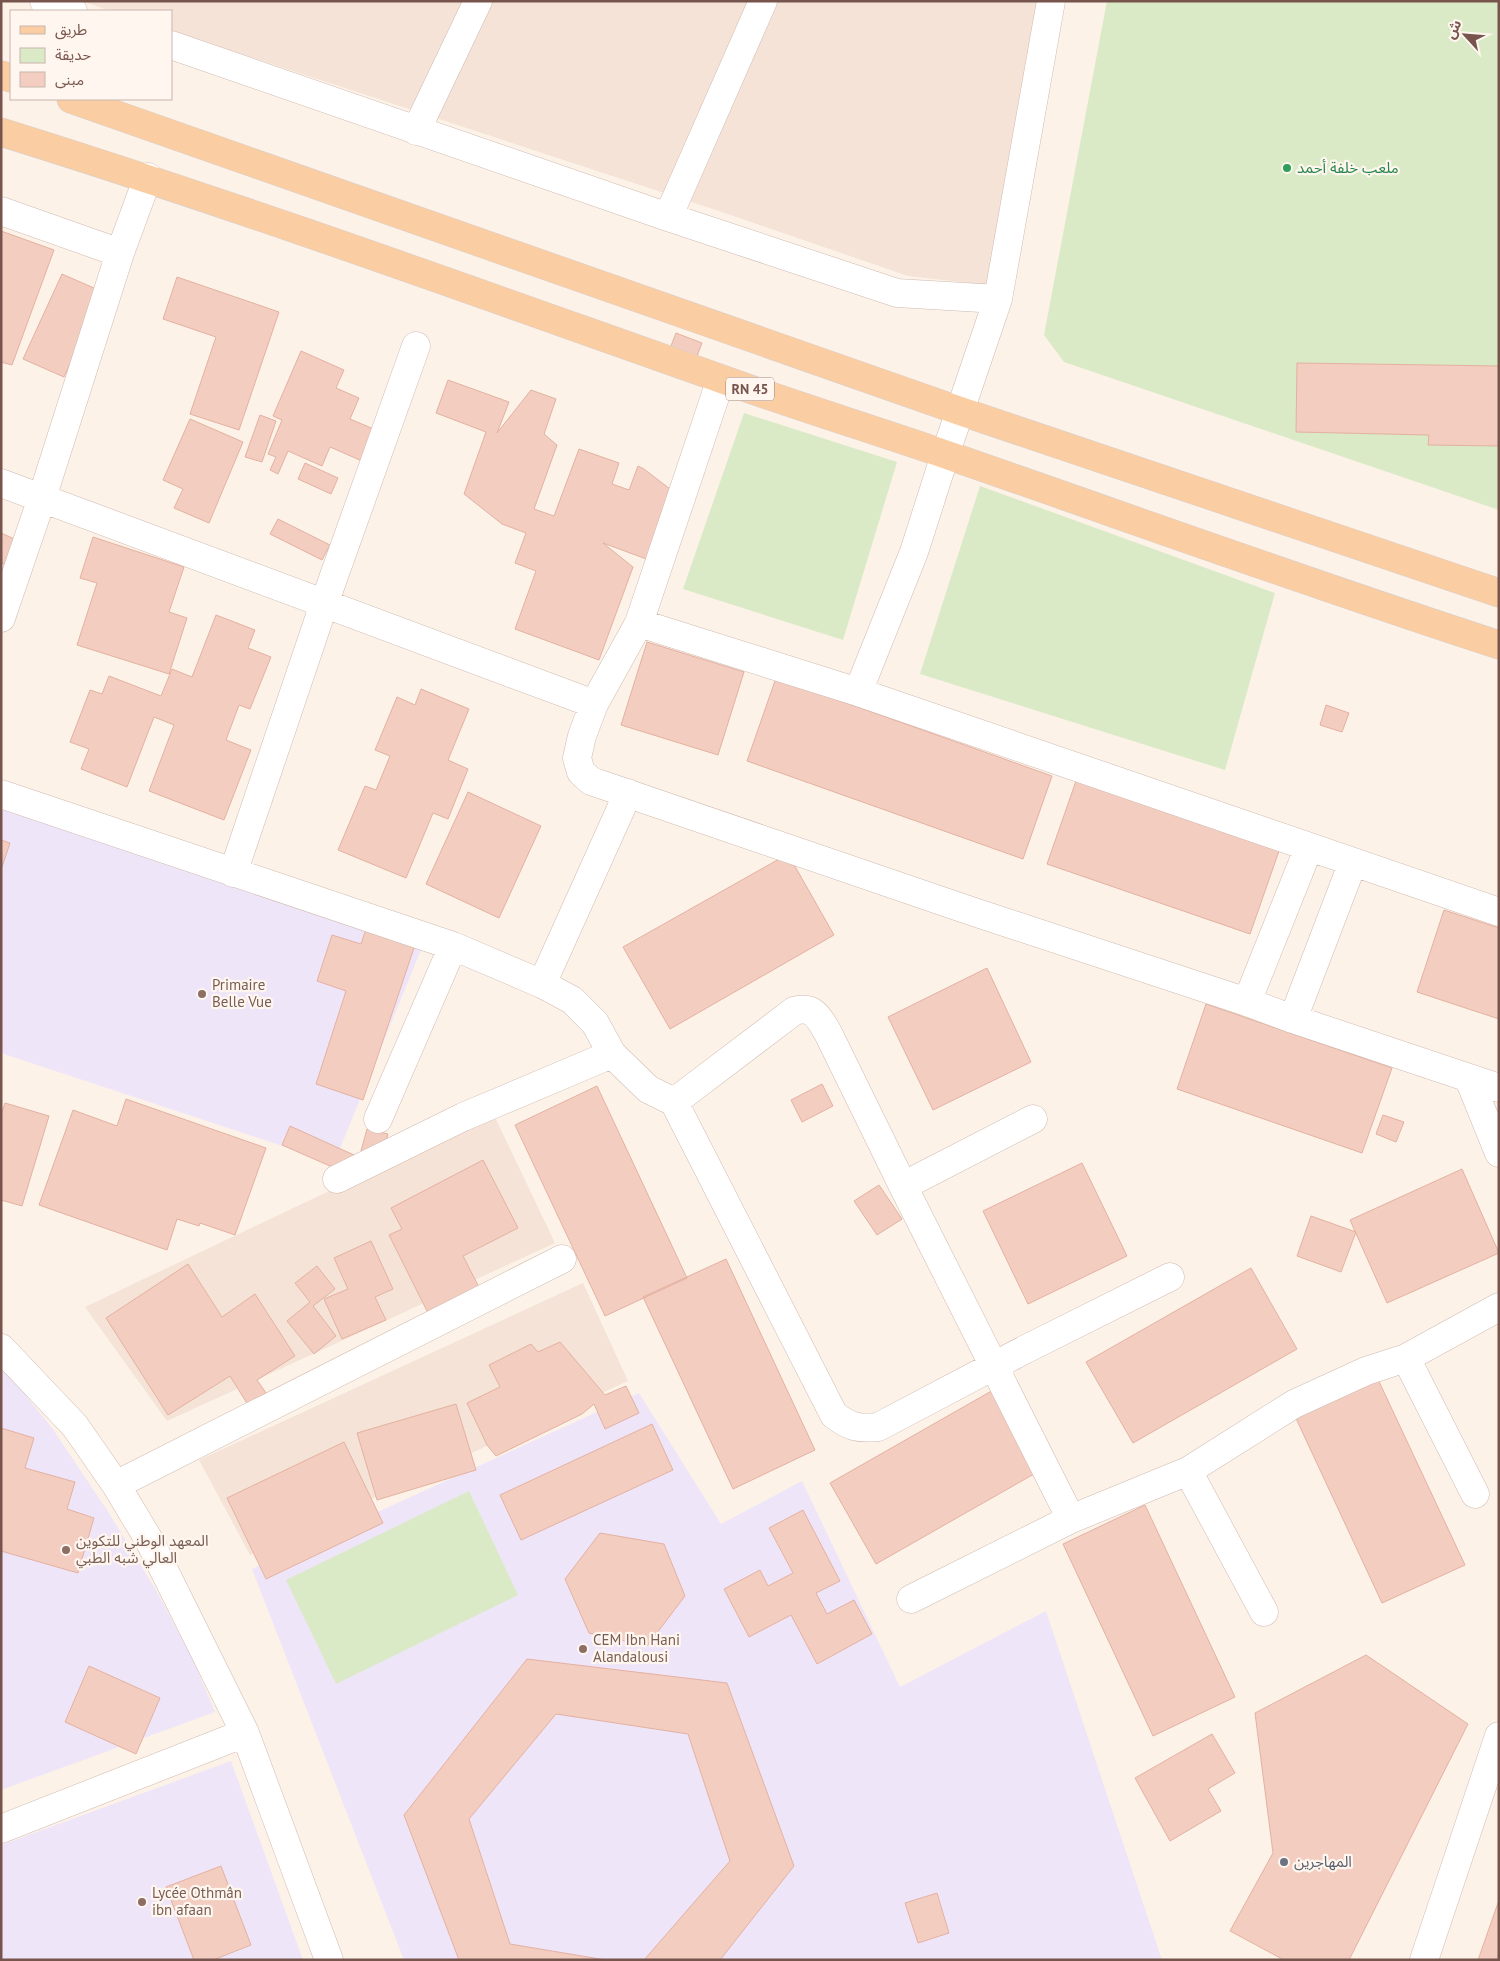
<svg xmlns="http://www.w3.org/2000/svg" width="1500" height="1961" font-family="'PT Sans','Noto Sans Arabic',sans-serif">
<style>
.residential{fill:#f4e3d6}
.education{fill:#efe5f9}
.green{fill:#daeac6}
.building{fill:#f2cdc0;stroke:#e4b1a0}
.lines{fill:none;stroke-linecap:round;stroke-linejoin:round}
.minor-casing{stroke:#d1bab0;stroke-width:29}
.major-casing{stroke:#d9cfcd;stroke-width:29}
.minor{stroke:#fff;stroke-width:28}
.major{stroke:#facda2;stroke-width:28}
.leisure-dot{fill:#2e9e5b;stroke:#fff6ef;stroke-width:2}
.education-dot{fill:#8d6e63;stroke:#fff6ef;stroke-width:2}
.worship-dot{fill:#6b7280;stroke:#fff6ef;stroke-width:2}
.labels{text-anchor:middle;stroke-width:4.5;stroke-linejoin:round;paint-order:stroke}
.shield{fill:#fff6ef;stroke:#a0857d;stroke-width:1}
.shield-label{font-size:14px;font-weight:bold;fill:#77554c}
.leisure-label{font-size:15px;fill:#27864d;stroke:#fff6ef;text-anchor:start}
.education-label{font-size:15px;fill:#785e54;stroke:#fff6ef;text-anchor:start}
.worship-label{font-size:15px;fill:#5b616d;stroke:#fff6ef;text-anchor:start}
</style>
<rect width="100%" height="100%" fill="#fcf2e8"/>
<path class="residential" d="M82,1H1062L1006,287L908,276L719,211L171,31V11H110Z
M493,1113L555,1243L167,1421L85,1307Z
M583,1283L628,1381L250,1555L199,1460Z"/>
<path class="education" d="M7,799L427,935L334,1163L1,1053V816Z
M1,1365L52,1428L107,1510L156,1590L193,1660L215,1712L1,1790Z
M639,1393L721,1524L802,1481L900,1687L1046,1611L1162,1960H404L252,1569Z
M231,1761L303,1960H1V1845Z"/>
<path class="green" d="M1107,1H1499V510L1064,362L1044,335Z
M744,413L897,462L843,640L683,589Z
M980,486L1275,593L1225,770L920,674Z
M469,1491L518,1595L336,1684L286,1580Z"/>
<path class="building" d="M1,231L54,250L12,365L1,362Z
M62,274L103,292L64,377L23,359Z
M177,277L279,312L239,430L190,414L216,337L163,319Z
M676,333L702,343L690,374L664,364Z
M301,351L344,370L336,388L359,398L350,419L376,430L362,461L330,447L322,466L288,451L278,474L270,470L276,457L268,454L282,420L273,416Z
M1297,363L1499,366V446L1428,445L1429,435L1296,432Z
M448,380L509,402L497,433L531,390L556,399L544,434L557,445L534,509L554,516L579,449L619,463L612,484L629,490L638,466L644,469L683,499L660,564L603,543L633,567L599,660L515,629L536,571L515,563L526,533L502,524L464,494L486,432L436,413Z
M260,415L276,421L262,462L245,457Z
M190,419L243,442L209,523L174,508L183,489L163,480Z
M305,463L338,478L331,494L298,479Z
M278,519L330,545L322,560L270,534Z
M1,533L21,542L11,567L1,563Z
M93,537L184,567L169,612L187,618L169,674L77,645L97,583L80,578Z
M216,615L255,630L248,648L271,657L250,709L239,705L226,740L251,750L224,820L149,791L174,725L154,717L127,787L81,769L89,749L70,742L90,690L102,694L109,676L161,696L172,669L192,677Z
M647,642L744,672L718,755L621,725Z
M776,678L1052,776L1023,859L747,761Z
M421,689L469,709L448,760L468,769L448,819L433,813L406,878L338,850L365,786L376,790L390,756L375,750L397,697L415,705Z
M1326,705L1349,713L1342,732L1320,725Z
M1076,781L1279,851L1250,934L1047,864Z
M468,792L541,826L499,918L426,884Z
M1,840L10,843L1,870Z
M788,854L834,935L670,1029L623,947Z
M1444,910L1499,928V1019L1417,992Z
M366,929L415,945L363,1100L316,1084L346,991L317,981L332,935L361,944Z
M987,968L1031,1062L933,1110L888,1017Z
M1206,1004L1392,1068L1362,1153L1177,1089Z
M822,1084L833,1106L802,1122L791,1100Z
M597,1086L687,1278L605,1316L515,1125Z
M126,1099L266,1148L235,1235L200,1223L199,1226L177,1219L167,1250L39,1205L73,1110L117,1126Z
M5,1103L49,1116L22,1206L1,1200V1115Z
M1383,1115L1404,1122L1396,1142L1376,1134Z
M290,1126L354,1155L346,1173L282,1145Z
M367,1129L388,1134L382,1157L361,1151Z
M483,1160L518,1228L463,1256L481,1291L430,1317L389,1235L402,1229L391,1208Z
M1082,1163L1127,1256L1028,1304L983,1211Z
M1462,1169L1499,1253L1387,1303L1350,1220Z
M879,1185L902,1219L877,1235L854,1201Z
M1311,1216L1356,1232L1341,1272L1297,1256Z
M371,1241L393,1289L375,1297L386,1320L342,1339L324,1299L348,1289L334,1258Z
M726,1259L815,1450L733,1489L643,1297Z
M188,1264L222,1317L255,1294L295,1356L257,1380L266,1393L248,1405L230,1376L168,1415L106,1318Z
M317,1266L335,1289L313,1306L336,1336L314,1354L287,1321L310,1302L295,1283Z
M1251,1268L1297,1349L1133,1443L1086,1362Z
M560,1342L605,1395L626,1386L639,1413L605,1429L594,1404L582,1414L496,1456L487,1445L467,1403L500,1387L489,1365L531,1344L538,1352Z
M1375,1373L1465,1565L1382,1603L1293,1412Z
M995,1389L1041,1470L876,1564L830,1483Z
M456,1404L476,1470L377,1500L357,1433Z
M652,1424L673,1470L521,1540L500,1495Z
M1,1428L34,1438L25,1468L75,1482L67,1509L94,1518L78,1573L1,1551Z
M344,1442L383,1523L266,1579L227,1498Z
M1145,1505L1235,1697L1153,1736L1063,1544Z
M803,1510L840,1581L816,1593L827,1614L854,1600L872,1634L817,1664L791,1615L749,1637L724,1589L760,1570L768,1586L793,1573L769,1528Z
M600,1533L664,1544L685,1596L647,1646L589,1633L565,1579Z
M1366,1655L1468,1724L1349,1960H1284L1230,1931L1273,1853L1255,1713Z
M527,1659L727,1683L794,1866L720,1960H644L730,1861L688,1734L556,1714L469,1819L510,1944L606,1960H459L404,1815Z
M89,1666L160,1698L136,1754L65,1722Z
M1212,1734L1235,1773L1208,1789L1221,1811L1170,1841L1135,1778Z
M221,1866L251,1945L213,1960H194L166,1887Z
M937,1893L949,1933L918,1943L905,1903Z
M1499,1900V1960H1478Z"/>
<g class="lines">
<defs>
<path id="minor" d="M44,1L73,11
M171,45L668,217L897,293L998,299
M416,131L478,1
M1,211L120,253
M668,217L763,1
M721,379L639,623L594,704L582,736L577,758L581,772L591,781L971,911L1247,1002L1293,1019L1499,1088
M1,483L594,704
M1,618L42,498L120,253L148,177
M639,623L858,692L1499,912
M858,692L914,552L945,455L998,299L1051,1
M1,794L453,946L542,984L572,1000L595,1023L612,1054L648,1089L674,1102L794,1011C814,1005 819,1018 828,1033L903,1186L1071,1519
M233,873L324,604L416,346
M542,984L628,793
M1247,1002L1309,847
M1293,1019L1353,862
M1469,1079L1499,1153
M674,1102L834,1415C850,1427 858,1429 878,1427L1026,1349L1170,1277
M378,1119L453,946
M337,1179L463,1117L612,1054
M903,1186L1033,1119
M1,1348L75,1426L116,1485L149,1540L245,1733L329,1960
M1406,1358L1475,1494
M1188,1471L1264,1612
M116,1485L562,1259
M911,1599L1071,1519L1188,1471L1294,1404L1366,1371L1406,1358L1499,1307
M1,1829L245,1733
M1424,1960L1499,1736"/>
<path id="major" d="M1,75L11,78
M71,99L960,411L1499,593
M1,132C242,207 478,293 716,377C793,405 872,429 950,456C1132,519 1314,585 1499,645"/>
</defs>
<use href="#minor" class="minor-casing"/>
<use href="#major" class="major-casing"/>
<use href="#minor" class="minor"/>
<use href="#major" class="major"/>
</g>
<circle class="leisure-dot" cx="1287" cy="168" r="5"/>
<g class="education-dot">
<circle cx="202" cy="994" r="5"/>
<circle cx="66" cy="1550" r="5"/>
<circle cx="583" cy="1649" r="5"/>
<circle cx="142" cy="1902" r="5"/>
</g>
<circle class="worship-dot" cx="1284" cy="1862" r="5"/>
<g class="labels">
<rect class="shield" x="726" y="377.5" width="48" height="23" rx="4"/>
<g class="shield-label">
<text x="750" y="394">RN 45</text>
</g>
<g class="leisure-label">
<text x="1297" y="173">ملعب خلفة أحمد</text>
</g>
<g class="education-label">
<text x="212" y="990">Primaire<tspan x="212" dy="17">Belle Vue</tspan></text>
<text x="76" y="1546">المعهد الوطني للتكوين<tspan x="76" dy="17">العالي شبه الطبي</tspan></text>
<text x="593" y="1645">CEM Ibn Hani<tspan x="593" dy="17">Alandalousi</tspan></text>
<text x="152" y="1898">Lycée Othmân<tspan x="152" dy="17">ibn afaan</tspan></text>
</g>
<g class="worship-label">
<text x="1294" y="1867">المهاجرين</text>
</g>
</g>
<rect width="1500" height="1961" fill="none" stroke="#77554c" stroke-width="5"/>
<rect x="10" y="10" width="162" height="90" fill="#fff6ef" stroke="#c9b6ae"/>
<rect x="20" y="26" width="25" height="8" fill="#facda2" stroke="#c9b6ae"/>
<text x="55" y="35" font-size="15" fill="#77554c">طريق</text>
<rect x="20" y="48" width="25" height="15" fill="#daeac6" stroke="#c9b6ae"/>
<text x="55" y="60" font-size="15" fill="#77554c">حديقة</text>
<rect x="20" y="72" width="25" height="15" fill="#f2cdc0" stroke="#c9b6ae"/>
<text x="55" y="85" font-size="15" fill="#77554c">مبنى</text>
<g transform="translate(1465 35) rotate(296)" stroke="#fff6ef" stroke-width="4" paint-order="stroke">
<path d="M0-4L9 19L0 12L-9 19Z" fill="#77554c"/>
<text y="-8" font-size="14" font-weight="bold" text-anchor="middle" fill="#77554c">ش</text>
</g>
</svg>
